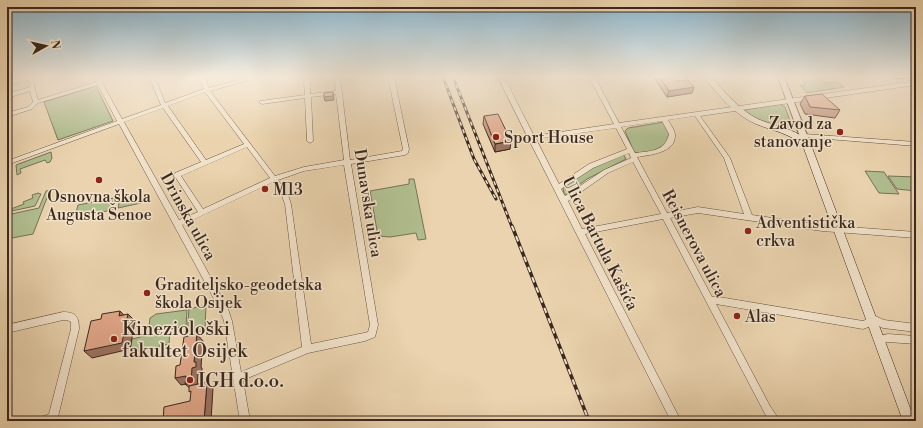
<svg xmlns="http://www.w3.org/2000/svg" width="923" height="428" font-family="'Libre Bodoni',serif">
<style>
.green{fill:#b0be8f;stroke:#767357}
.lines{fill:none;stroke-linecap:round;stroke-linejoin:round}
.minor-casing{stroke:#675343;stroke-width:1}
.tertiary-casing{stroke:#675343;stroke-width:2}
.secondary-casing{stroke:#3b281f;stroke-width:1}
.minor{fill:#f1e2ca;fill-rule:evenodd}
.tertiary{fill:#f1e2ca;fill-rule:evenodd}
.secondary{fill:#f1e2ca;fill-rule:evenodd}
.rail-far1-casing{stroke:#3b281f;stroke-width:3}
.rail-casing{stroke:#3b281f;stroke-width:3.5}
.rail-far1{stroke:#f1e2ca;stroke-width:1.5;stroke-dasharray:4;stroke-linecap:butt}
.rail{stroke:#f1e2ca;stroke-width:2;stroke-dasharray:5.5;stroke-linecap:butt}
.wall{fill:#c08f75;stroke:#3b281f}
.shaded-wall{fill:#9c745f;stroke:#3b281f}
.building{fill:#dfa688;stroke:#3b281f}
.poi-dot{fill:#8f2418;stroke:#f1e2ca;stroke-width:1.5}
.labels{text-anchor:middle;stroke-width:3;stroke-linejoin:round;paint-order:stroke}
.poi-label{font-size:16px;fill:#3b281f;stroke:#f1e2ca;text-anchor:start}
.street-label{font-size:16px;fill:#3b281f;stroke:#f1e2ca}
.near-poi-label{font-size:19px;fill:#3b281f;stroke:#f1e2ca;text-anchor:start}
</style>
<rect width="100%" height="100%" fill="#ead3ae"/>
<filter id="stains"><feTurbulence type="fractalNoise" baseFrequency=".005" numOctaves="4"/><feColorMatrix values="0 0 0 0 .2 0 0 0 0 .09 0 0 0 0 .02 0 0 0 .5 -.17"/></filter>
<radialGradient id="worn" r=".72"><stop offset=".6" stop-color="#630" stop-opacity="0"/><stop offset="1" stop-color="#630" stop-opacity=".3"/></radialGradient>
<path class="green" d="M802,77H819L826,83L837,82L844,87L807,93L800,85L805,86Z
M96,86L113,121L58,140L44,102Z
M779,104L785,107L793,129C779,134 755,119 744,110Z
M664,122L670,131L669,141C659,149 647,156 634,152L625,131L628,128Z
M51,152L52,158L50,162L47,163L45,160L20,169L21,173L17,175L16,165Z
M623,154L626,159L587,179L566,195L564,194L563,188L584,172Z
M865,171L884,172L899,194L879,193Z
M888,176L916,177V191L897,189Z
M409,179H414L426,239L418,240L416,233L390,237L378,236L370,191L409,184Z
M50,190L33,234L7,239V215L39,208L46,191Z
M38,193L41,194L35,206L7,212V208L10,207L11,209L24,204L23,202L33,198L32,195Z
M142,195L141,203L118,208L120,199Z
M114,198L112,210L75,217L78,205Z
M206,305L205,330L187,335L189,309Z
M187,310L186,326L170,329L169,344L130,353L132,339L148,335L150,318L156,314Z"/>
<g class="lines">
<defs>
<path id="minor" d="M10,77H16V80L32,77L38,100L96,82L93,77H99L122,119L161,105L149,77H155L165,103L204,89L198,77H204L209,88L250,77H260L210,91L275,176L304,167L344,160L336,94L311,97L313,141L310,143L307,141L305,98L262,104L260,103V101L305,95L304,81L307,79L310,81V94L336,91L334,77H340L350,160L402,151L403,149L388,77H394L409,149L408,153L405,155L351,164L378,325L375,337L365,341L308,353L243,380L250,421H240L224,321L220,310L119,124L7,165V161L117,121L98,85L38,103L32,109L7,117V113L28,107L33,102L30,91L7,98V94L30,87L28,80L14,84L11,82ZM205,92L244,144L206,160L168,106ZM163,108L201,162L175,173L174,175L198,212L179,220L124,122ZM247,147L270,178L203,209L181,176ZM344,165L370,325L368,332L364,333L311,344L291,204L288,195L278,180L304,171ZM273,182L282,196L285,204L302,347L241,372L232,321L228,309L182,225Z
M498,77H504L534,136L614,124L589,77H595L619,123L916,81V85L700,116L730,158L752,215L822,225L916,232V238L822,231L698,213L670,218L712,297H719L863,321C867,320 867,316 871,314L884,320L916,324V332L883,328L873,323L871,326L863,329L716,304L770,406L780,421H769L764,412L663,219L585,234L681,421H671L528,138ZM695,116L724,158L744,214L698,207L667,213L637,157C649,155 676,153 675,135C675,130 670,124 668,120ZM662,121L669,134C665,152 650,151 635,153L621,127ZM616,128L627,149L589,164L559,184L536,139ZM629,153L631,158L604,170L565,196L561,189L593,168ZM633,162L661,214L582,229L568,201L608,173Z
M804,134L916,142V146L802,137L801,136L802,135Z
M63,312C76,312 79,317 79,329L57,421H37L39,418L49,414L71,329V322L67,320H63L7,333V325Z
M888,334L916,336V344L888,342L879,344L876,343L875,340L876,337Z"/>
<path id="tertiary" d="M778,77H784L811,145L809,147H807L803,145Z"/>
<path id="secondary" d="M704,77H711C724,91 737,107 754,117C772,127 798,127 811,145L915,421H903L803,146C790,133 773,131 756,124C735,115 718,95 704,77Z"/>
</defs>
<use href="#minor" class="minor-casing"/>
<use href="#tertiary" class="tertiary-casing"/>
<use href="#secondary" class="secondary-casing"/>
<use href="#minor" class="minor"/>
<use href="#tertiary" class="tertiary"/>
<use href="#secondary" class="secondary"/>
<defs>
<path id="rail-far1" d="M443,77L474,159L496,199
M453,77L512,227"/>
<path id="rail" d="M512,226L589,421"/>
</defs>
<use href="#rail-far1" class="rail-far1-casing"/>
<use href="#rail" class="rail-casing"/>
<use href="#rail-far1" class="rail-far1"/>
<use href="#rail" class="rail"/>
</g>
<path class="wall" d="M656,77H673L676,81L694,87L692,93L667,97L655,79Z
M890,77H916L900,79L898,78L893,79Z
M805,96L840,110L835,118L805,114L800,104Z
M484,116L510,149L495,152L483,124Z"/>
<path class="shaded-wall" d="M894,77H899L898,78L893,79Z
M902,77H916L900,79Z
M694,87L692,93L667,97L669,91Z
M333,92L334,100L325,101L324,97Z
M511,141L510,149L495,152V144Z
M120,311L127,318L119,316Z
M128,314L135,321L130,349L92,358L84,351Z
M197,334L203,341L201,367L202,368V373L198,374L197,389L192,390L185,384L191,383L181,385L175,378L194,362Z
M207,382L213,388L211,421H204Z
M183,417L187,421H166Z"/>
<path class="building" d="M660,77H673L676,81L688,80L694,87L669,91Z
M333,92V96L324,97V93Z
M822,94L840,110L810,107L805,96Z
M498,114L511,141L495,144L484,116Z
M120,311L119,316L128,314L122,343L84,351L91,321L101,319L102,314Z
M197,334L194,362H196V367L192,368L191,383L185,384L186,376L175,378L176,366L180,365L184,337Z
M207,382L204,421H182L183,417L166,421H163L164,407L190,401L191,391L189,392V386Z"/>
<linearGradient id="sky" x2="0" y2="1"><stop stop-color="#88b6cf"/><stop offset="0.56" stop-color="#f6ebdb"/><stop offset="1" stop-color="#f6ebdb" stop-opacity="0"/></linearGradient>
<rect width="923" height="137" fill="url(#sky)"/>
<g class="poi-dot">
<circle cx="840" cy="132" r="4"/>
<circle cx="496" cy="137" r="4"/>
<circle cx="99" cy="180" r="4"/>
<circle cx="265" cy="189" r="4"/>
<circle cx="748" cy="231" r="4"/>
<circle cx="147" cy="293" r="4"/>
<circle cx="737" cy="316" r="4"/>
<circle cx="114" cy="339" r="4"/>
<circle cx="190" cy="380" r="4"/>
</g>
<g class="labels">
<g class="poi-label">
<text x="832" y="129" text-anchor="end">Zavod za<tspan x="832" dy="18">stanovanje</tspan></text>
<text x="504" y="143">Sport House</text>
<text x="273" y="195">M13</text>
<text x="99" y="202" text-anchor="middle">Osnovna škola<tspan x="99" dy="18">Augusta Šenoe</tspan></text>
<text x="756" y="228">Adventistička<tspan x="756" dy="18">crkva</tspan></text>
<text x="155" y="290">Graditeljsko-geodetska<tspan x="155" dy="18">škola Osijek</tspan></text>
<text x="745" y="322">Alas</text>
</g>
<g class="street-label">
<text transform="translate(369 203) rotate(81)" y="6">Dunavska ulica</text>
<text transform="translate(189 216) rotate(61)" y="6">Drinska ulica</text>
<text transform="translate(601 243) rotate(63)" y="6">Ulica Bartula Kašića</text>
<text transform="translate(695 243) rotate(62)" y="6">Reisnerova ulica</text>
</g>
<g class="near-poi-label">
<text x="122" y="335">Kineziološki<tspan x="122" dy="22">fakultet Osijek</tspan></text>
<text x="198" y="387">IGH d.o.o.</text>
</g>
</g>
<rect width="923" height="428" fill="none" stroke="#ead3ae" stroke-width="24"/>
<rect x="8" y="8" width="907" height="412" fill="none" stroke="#3b281f" stroke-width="2"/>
<rect x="12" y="12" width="899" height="404" fill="none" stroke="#3b281f"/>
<g transform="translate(46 46) rotate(82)" stroke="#f1e2ca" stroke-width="3" paint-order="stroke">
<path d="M0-3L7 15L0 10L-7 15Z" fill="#3b281f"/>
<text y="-6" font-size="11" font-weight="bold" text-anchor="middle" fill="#3b281f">N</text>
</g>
<rect width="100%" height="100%" filter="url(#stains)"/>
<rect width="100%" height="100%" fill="url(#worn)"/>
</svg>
